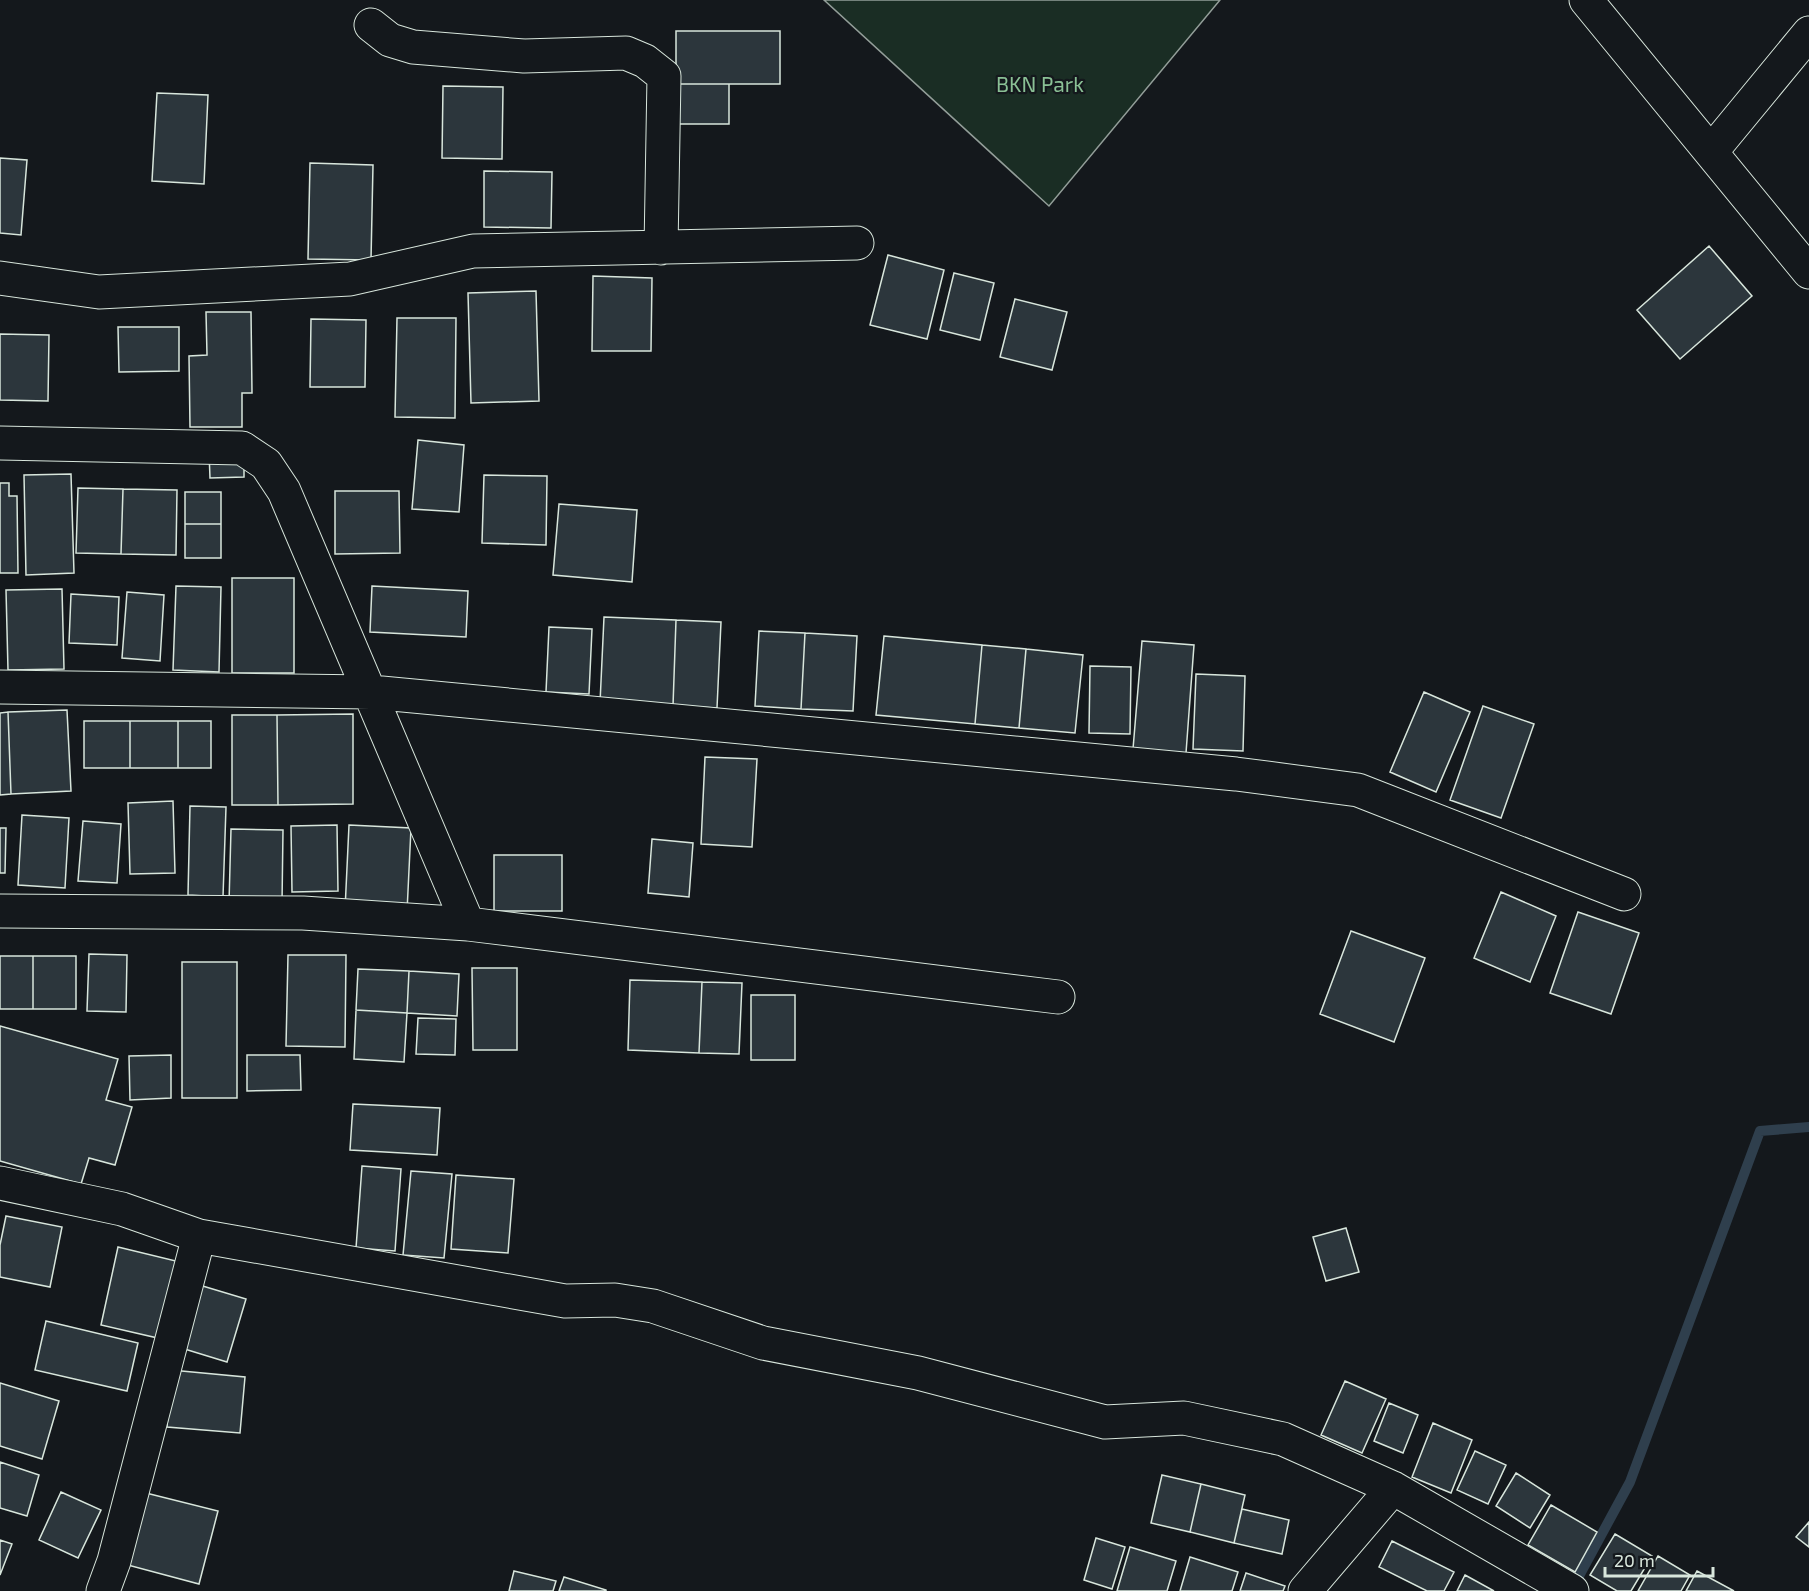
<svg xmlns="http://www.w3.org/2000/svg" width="1809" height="1591" font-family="'Exo 2',sans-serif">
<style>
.green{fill:#1a2d24;stroke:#939e99;stroke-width:1.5}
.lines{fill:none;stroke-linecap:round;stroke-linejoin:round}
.stream{stroke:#2f3f4d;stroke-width:10}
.building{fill:#2c363c;stroke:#d8e6dc;stroke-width:1.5}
.street-casing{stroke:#d8e6dc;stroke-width:35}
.street{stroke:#14181c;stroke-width:33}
.labels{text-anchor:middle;stroke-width:4.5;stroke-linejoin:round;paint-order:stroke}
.park-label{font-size:21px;fill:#8ac095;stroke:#14181c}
</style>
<rect width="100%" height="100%" fill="#14181c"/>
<path class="green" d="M824,0H1220L1049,206Z"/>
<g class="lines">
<path class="stream" d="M1573,1587L1630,1482L1760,1131L1809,1127"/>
</g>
<path class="building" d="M676,31H780V84H676Z
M673,84H729V124H673Z
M443,86L503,87L502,159L442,158Z
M157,93L208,95L204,184L152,181Z
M0,158L27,160L21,235L0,233Z
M310,163L373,165L371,260L308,259Z
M484,171L552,172L551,228L484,227Z
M1709,246L1752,296L1680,359L1637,310Z
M888,255L944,270L927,339L870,325Z
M954,273L994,283L980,340L940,330Z
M593,276L652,278L651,351H592Z
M536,291L539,401L471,403L468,293Z
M1015,299L1067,312L1052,370L1000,357Z
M206,312H251L252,393H242V427H190L189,356L207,355Z
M397,318H456L455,418L395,417Z
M311,319L366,320L365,387H310Z
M118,327H179V371L119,372Z
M0,334L49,335L48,401L0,400Z
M418,440L464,445L459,512L412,509Z
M244,451V477L210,478L209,452Z
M71,474L74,573L26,575L24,475Z
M484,475L547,476L546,545L482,543Z
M0,483H9V496H17L18,573H0Z
M78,488L123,489L121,554L76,553Z
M123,489L177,490L176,555L121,554Z
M335,491H399L400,553L335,554Z
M185,492H221V524H185Z
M559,504L637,510L632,582L553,575Z
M185,524H221V558H185Z
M232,578H294V673H232Z
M176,586L221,587L219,672L173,670Z
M372,586L468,591L466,637L370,632Z
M62,589L64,669L8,670L6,590Z
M127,592L164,595L160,661L122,658Z
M71,594L119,597L117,645L69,643Z
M604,617L676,620L673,706L600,703Z
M676,620L721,622L717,708L673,706Z
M549,627L592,629L589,694L546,692Z
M759,631L805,633L801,709L755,706Z
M805,633L857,636L853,711L801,709Z
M884,636L982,645L975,724L876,715Z
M1142,641L1194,645L1186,753L1133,749Z
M982,645L1026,649L1019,728L975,724Z
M1026,649L1083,655L1075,733L1019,728Z
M1090,666L1131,667L1130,734L1089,733Z
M1196,674L1245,676L1243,751L1193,749Z
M1424,692L1470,712L1436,792L1390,772Z
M1483,706L1534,724L1501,818L1450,800Z
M67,710L71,791L11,794L8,712Z
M8,712L11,794L0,795V713Z
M353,714V804L278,805L277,715Z
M232,715H277L278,805H232Z
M84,721H130V768H84Z
M130,721H178V768H130Z
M178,721H211V768H178Z
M705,757L757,759L752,847L701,844Z
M173,801L175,873L130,874L128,803Z
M190,806L226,807L223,897L188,895Z
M22,815L69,818L65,888L18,885Z
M83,821L121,824L117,883L78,881Z
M337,825L338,891L292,892L291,826Z
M349,825L411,828L407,912L345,910Z
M0,828H6L5,873H0Z
M231,829L283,830L282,904L229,903Z
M652,839L693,843L689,897L648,893Z
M494,855H562V911H494Z
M1501,892L1556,916L1530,982L1474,958Z
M1578,912L1639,933L1611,1014L1550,993Z
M1351,931L1425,958L1394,1042L1320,1014Z
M89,954L127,955L126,1012L87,1011Z
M288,955H346L345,1047L286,1046Z
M0,956H33V1009H0Z
M33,956H76V1009H33Z
M182,962H237V1098H182Z
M472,968H517V1050H473Z
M358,969L409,971L407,1013L356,1010Z
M409,971L459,974L457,1016L407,1013Z
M630,980L702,982L699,1053L628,1050Z
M702,982L742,983L739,1054L699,1053Z
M751,995H795V1060H751Z
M356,1010L407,1013L404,1062L354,1059Z
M418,1018L456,1019L455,1055L416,1054Z
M0,1026L118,1059L106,1100L132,1107L115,1165L89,1158L81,1184L0,1161Z
M171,1055V1098L130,1100L129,1056Z
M247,1055H300L301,1090L247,1091Z
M353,1104L440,1108L437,1155L350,1150Z
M362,1166L401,1169L395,1251L356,1248Z
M411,1171L452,1174L444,1258L403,1255Z
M456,1175L514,1179L508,1253L451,1249Z
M6,1216L62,1227L50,1287L0,1277V1245Z
M1346,1228L1359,1272L1326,1281L1313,1237Z
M118,1247L180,1262L162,1339L101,1325Z
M196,1284L246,1299L227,1362L178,1347Z
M46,1321L138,1343L127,1391L35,1370Z
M171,1370L245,1377L240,1433L167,1427Z
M1345,1381L1386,1399L1362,1453L1321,1435Z
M0,1383L59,1401L42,1459L0,1446Z
M1389,1403L1418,1415L1403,1453L1374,1441Z
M1433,1423L1472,1440L1451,1493L1412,1477Z
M1475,1451L1506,1465L1488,1504L1457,1490Z
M0,1462L39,1475L27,1516L0,1508Z
M1516,1473L1550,1495L1530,1528L1496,1506Z
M1162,1475L1201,1484L1190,1532L1151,1523Z
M1201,1484L1245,1495L1234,1543L1190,1532Z
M61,1492L101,1510L78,1558L39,1540Z
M142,1492L218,1511L199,1584L124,1564Z
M1551,1505L1597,1532L1575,1572L1528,1545Z
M1242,1509L1289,1520L1282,1554L1234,1543Z
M1809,1522V1547L1796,1537Z
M1615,1534L1652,1556L1631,1591H1617L1590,1575Z
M1096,1538L1125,1547L1112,1589L1084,1580Z
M0,1540L12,1544L0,1575Z
M1392,1541L1454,1572L1444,1591H1427L1379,1567Z
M1130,1547L1176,1561L1167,1591H1117Z
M1658,1556L1690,1575L1681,1591H1638Z
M1190,1557L1238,1572L1232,1591H1180Z
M514,1571L556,1581L553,1591H509Z
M1697,1571L1734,1591H1686Z
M1246,1573L1285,1586L1283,1591H1240Z
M1465,1575L1494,1591H1457Z
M564,1577L606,1590V1591H559Z"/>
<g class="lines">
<defs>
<path id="street" d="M1586,0L1809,272
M371,25L390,40L413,47L524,56L626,53L645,61L664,76L661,248
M1711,152L1809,33
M0,278L99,292L350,279L473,251L857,243
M0,443L242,448L266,464L284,491L468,924
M0,687L371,692L1236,774L1358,790L1624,894
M0,911L303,913L468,924L1058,997
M0,1183L122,1209L199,1236L565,1301L615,1300L653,1306L763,1343L918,1373L1105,1422L1184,1418L1283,1439L1393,1488L1572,1591
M103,1591L114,1561L199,1236
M1305,1591L1393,1488"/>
</defs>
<use href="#street" class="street-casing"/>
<use href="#street" class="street"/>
</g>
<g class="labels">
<g class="park-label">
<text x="1040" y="92">BKN Park</text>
</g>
</g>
<path d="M1605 1567v9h108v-9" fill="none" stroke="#d8e6dc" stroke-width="3"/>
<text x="1614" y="1567" font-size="18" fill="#d8e6dc" stroke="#14181c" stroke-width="4.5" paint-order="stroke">20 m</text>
</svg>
